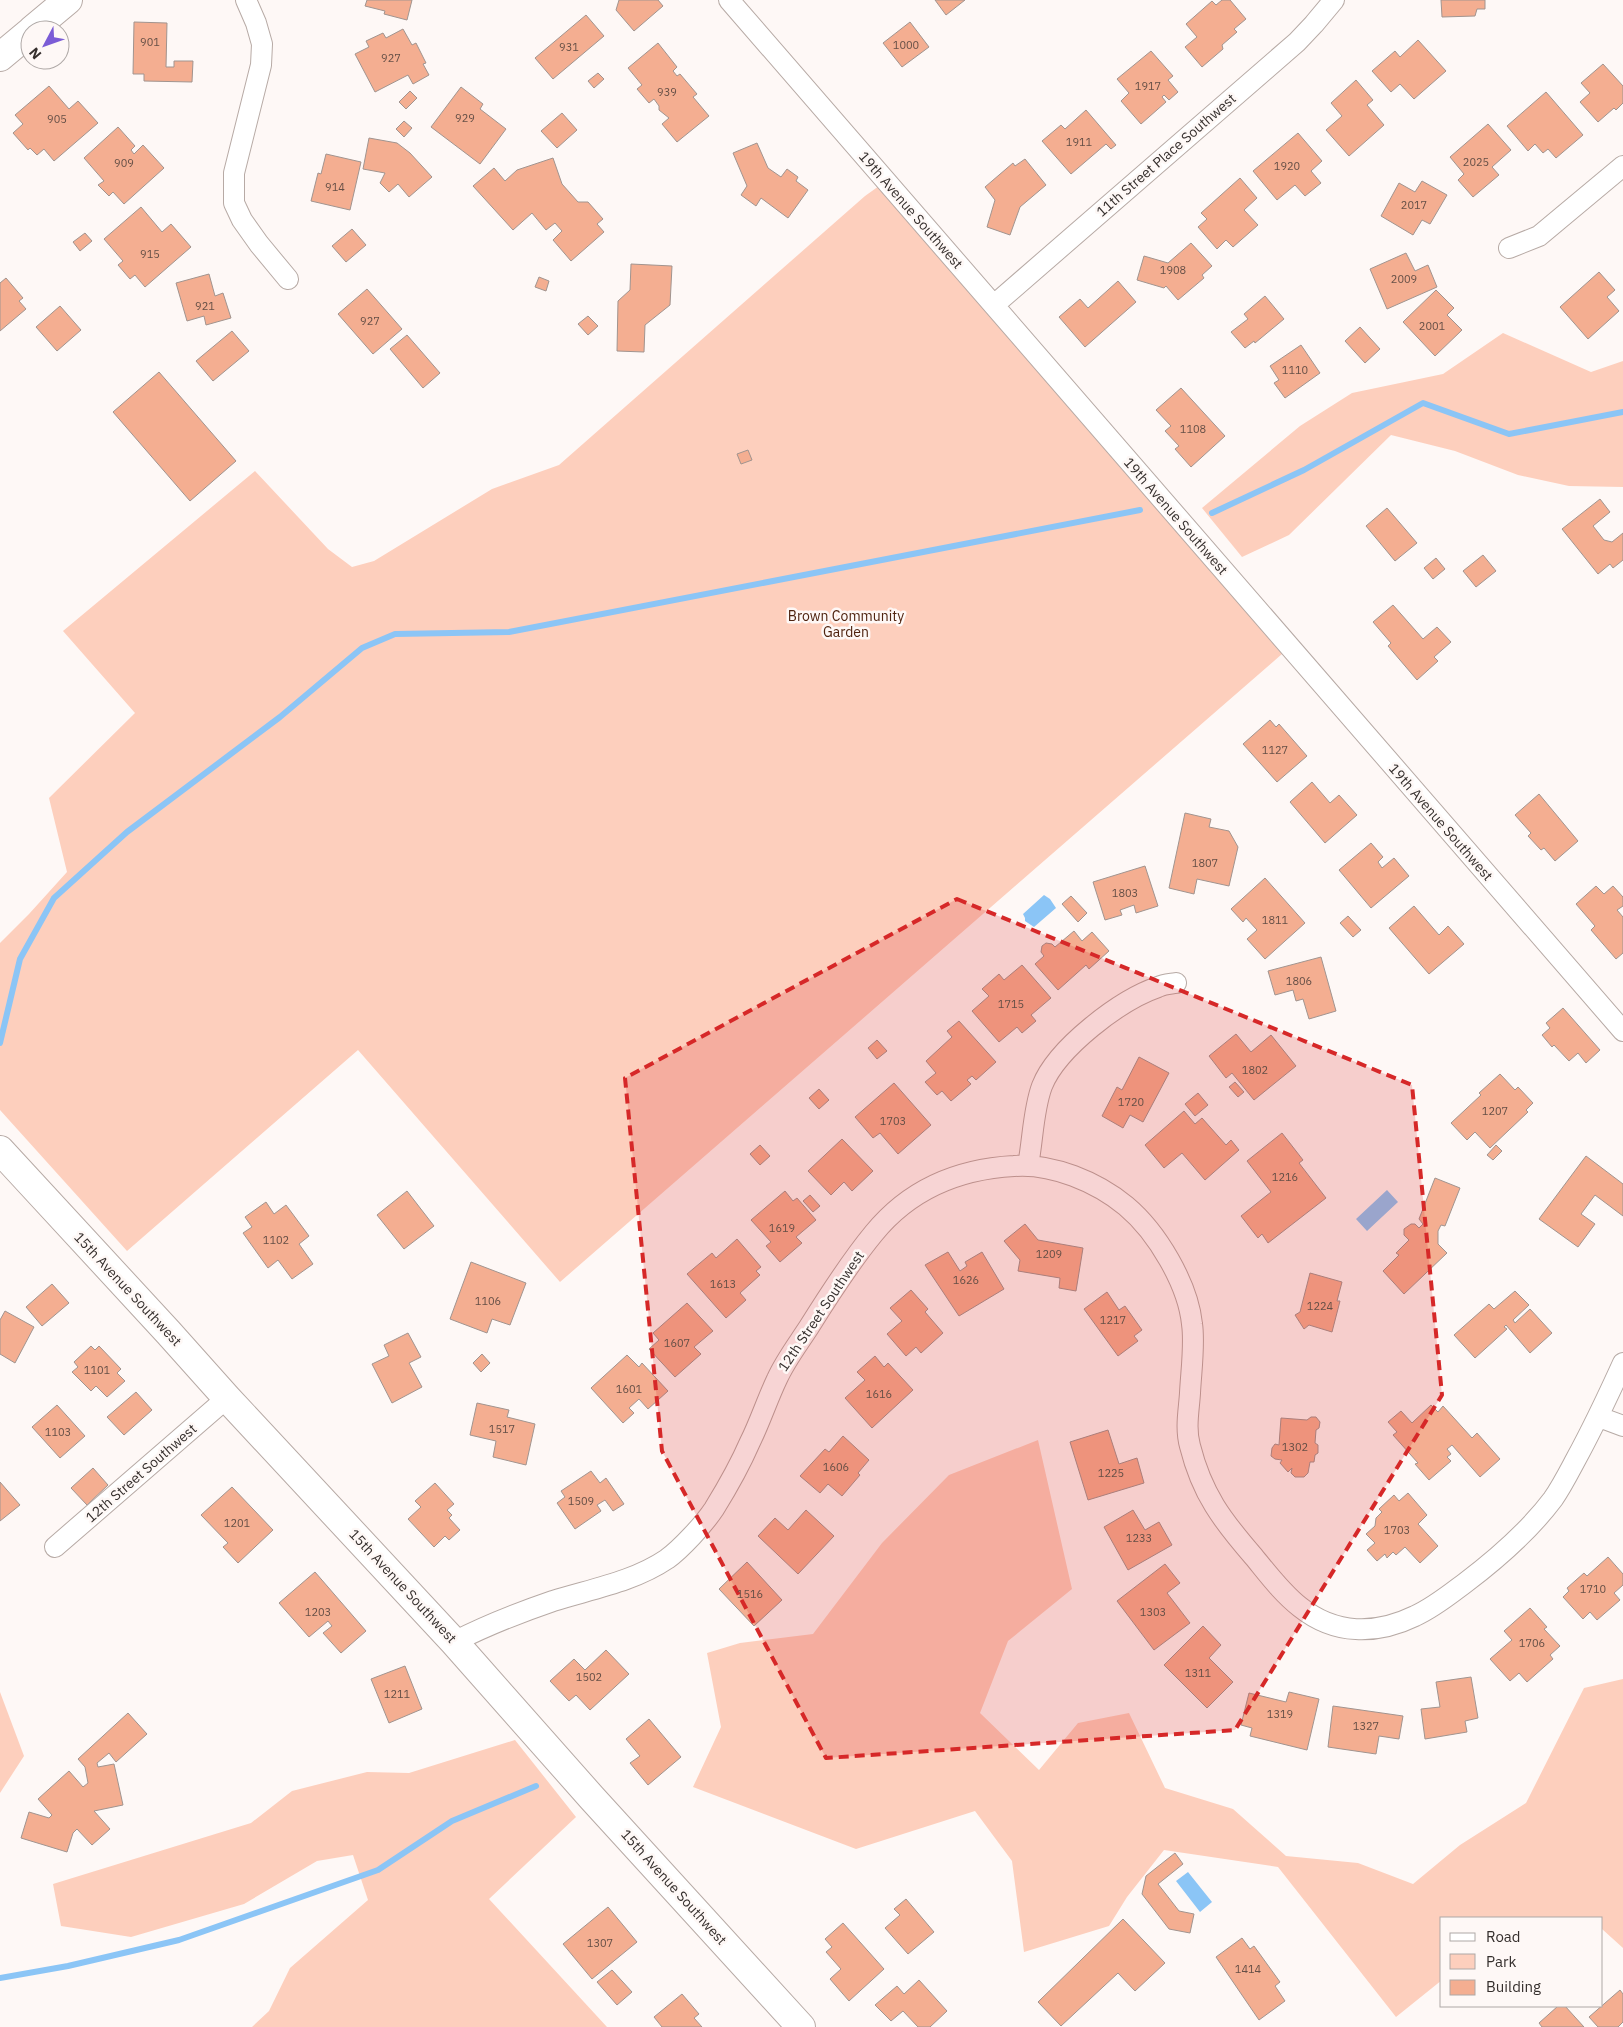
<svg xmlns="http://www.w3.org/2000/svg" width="1623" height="2027" font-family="'IBM Plex Sans',sans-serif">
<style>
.green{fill:#fdcfbd}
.water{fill:#8bc5f6}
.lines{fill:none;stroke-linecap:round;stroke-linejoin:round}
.stream{stroke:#8bc5f6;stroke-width:6}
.building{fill:#f4ae91;stroke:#a1948f}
.street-casing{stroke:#b7aaa5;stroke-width:22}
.secondary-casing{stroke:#b7aaa5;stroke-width:30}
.street{stroke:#fff;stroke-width:20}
.secondary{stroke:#fff;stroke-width:28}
.marked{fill:#d62828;fill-opacity:0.2;stroke:#d62828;stroke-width:4;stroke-dasharray:10 6;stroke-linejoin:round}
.labels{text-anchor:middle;stroke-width:5;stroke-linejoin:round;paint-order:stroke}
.number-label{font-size:11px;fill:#654f46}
.street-label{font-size:14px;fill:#352f2d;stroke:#fef8f6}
.park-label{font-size:14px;fill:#4f230f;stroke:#fef8f6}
</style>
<rect width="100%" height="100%" fill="#fef8f6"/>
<path class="green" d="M886,181L1290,647L560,1282L358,1050L127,1251L0,1110V943L29,914L67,872L49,798L135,713L63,631L255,471L328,549L352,567L374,561L492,489L559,465L865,196Z
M1503,333L1591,372L1623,361V487L1569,486L1518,475L1455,451L1391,435L1289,535L1242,557L1202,508L1300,426L1352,393L1443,374Z
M1038,1440L1072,1589L1008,1641L980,1713L1039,1770L1078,1723L1129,1713L1165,1788L1233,1809L1286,1856L1358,1863L1413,1884L1460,1845L1526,1803L1584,1688L1623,1679V1948L1602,1929V1918H1442V1980L1396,2017L1278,1867L1164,1850L1127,1897L1109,1926L1024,1952L1012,1861L975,1811L856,1849L693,1787L721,1727L707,1653L740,1643L813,1634L882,1543L949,1475Z
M0,1692L24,1756L0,1793Z
M515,1740L576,1817L489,1899L607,2027H252L269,2011L290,1968L368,1900L353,1855L317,1861L244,1904L131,1937L61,1926L53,1884L251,1823L292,1791L367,1772L409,1773Z"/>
<path class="water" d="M1044,895L1050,899L1056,908L1034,927L1025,921V918L1023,914Z
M1387,1190L1398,1202L1367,1231L1356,1219Z
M1188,1872L1212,1902L1200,1912L1176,1881Z"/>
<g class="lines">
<path class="stream" d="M1212,513L1304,470L1423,403L1509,434L1623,412
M0,1043L20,959L54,898L127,832L280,717L362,648L395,634L509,632L1140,510
M0,1978L68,1966L179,1940L378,1870L452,1821L536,1786"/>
</g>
<path class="building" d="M367,0H412L407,20L384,14L385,11L365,6Z
M619,0H658L663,6L634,31L616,10Z
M935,0H965L946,15Z
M1222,0H1230L1246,19L1234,29L1237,32L1222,45L1223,49L1202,67L1185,47L1197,37L1186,24L1212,1L1216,5Z
M1441,0H1485V9H1477L1475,16L1442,17Z
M586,15L604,36L553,79L535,58Z
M134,22L167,23L166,67H174V61H193L192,82L144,81V74H133Z
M910,22L929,47L902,67L883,43Z
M403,29L412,45L416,43L426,63L423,64L429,75L413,84L408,75L375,92L355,54L369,47L366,41L383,33L386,38Z
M1418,40L1446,71L1414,99L1400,84L1391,92L1372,71L1395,51L1400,57Z
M658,43L677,67L673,71L677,76L680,74L697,94L693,97L709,116L677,142L662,124L669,118L659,110V106L654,99L649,103L637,89L642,85L628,68Z
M1151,51L1173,76L1168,80L1178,92L1169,100L1164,95L1162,97L1166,102L1141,124L1121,101L1129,93L1117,79Z
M1603,64L1623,86V103L1616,110L1614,108L1598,122L1580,102L1590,93L1581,83Z
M598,73L604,79L594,88L588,81Z
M1356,80L1373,100L1367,105L1384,125L1349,156L1326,130L1342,116L1331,103Z
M49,86L69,109L78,101L98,123L54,161L44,149L37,155L30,148L28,150L13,133L23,124L15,115Z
M461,87L483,104L480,109L506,129L480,164L431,127Z
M410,91L417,98L406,109L399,102Z
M1546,92L1583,135L1556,158L1548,149L1543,153L1535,144L1528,151L1507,126Z
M1086,110L1116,145L1111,149L1106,144L1071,174L1042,141L1061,125L1065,129Z
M562,113L577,130L557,148L541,131Z
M404,121L412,128L404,137L396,129Z
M1488,124L1511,150L1492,167L1499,175L1473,197L1458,180L1464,174L1450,157Z
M118,127L135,146L131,150L134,154L143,145L164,168L124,204L113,192L109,196L98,185L104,181L84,158Z
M1298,133L1322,161L1311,171L1321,183L1305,196L1295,185L1277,200L1253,171Z
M369,138L397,143L410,153L432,177L409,197L398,184L389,192L380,183L385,173L363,169Z
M757,143L768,168L781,177L787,169L798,177L796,181L808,190L788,218L761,198L756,206L741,195L747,186L733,153Z
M326,154L361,162L350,210L311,201L318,173L321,174Z
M553,158L562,184L578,202H588L603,219L597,224L604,232L571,261L553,240L562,231L555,223L546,230L532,213L513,230L473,186L494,168L505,181L517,170Z
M1025,159L1046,185L1020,207L1010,235L987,227L995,200L985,187L1013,163L1015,166Z
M1240,178L1257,198L1244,210L1258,225L1233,247L1226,240L1217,249L1198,227L1207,219L1201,213Z
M1422,181L1447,195L1430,224L1422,220L1413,235L1381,216L1399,183L1415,192Z
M141,207L162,232L171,224L191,247L145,287L135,275L130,279L118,265L123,261L104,239Z
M352,229L366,245L346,262L332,246Z
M85,233L92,241L80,251L73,242Z
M1191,243L1212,266L1202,275L1204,278L1178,300L1166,286L1164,288L1137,280L1144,256L1168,263Z
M1406,253L1415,271L1428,265L1437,287L1387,309L1370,269Z
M631,264L672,266L670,305L645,325L644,352L617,351L618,301L630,290Z
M1599,272L1615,290L1607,297L1619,311L1588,339L1560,307Z
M209,274L215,296L223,293L231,318L206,325L204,316L187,321L176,283Z
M539,277L549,281L546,291L535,287Z
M6,278L23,298L19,301L26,309L0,331V283Z
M1118,281L1136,302L1085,347L1059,317L1080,299L1088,308Z
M367,289L402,329L373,354L338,314Z
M1436,290L1454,308L1447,315L1462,330L1435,356L1403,322Z
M1265,296L1284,319L1255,343L1254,341L1245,348L1231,332L1248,319L1244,314Z
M60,306L81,330L57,351L36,327Z
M588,316L598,326L588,335L578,324Z
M1360,327L1380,349L1365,363L1345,341Z
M232,331L249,351L213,381L196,361Z
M407,335L440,373L423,388L390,349Z
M1301,345L1320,373L1285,398L1274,383L1279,380L1270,366Z
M159,372L236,461L190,501L113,412Z
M1181,388L1225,436L1191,467L1175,449L1179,446L1165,431L1171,426L1156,410Z
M748,450L752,460L741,464L737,454Z
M1600,499L1610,512L1593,526L1604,540L1612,542L1623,533V560L1613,568L1610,564L1598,574L1562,529Z
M1387,508L1417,543L1395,561L1366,526Z
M1483,555L1496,571L1476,587L1463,571Z
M1436,558L1445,569L1433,579L1424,568Z
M1393,605L1423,639L1437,627L1451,642L1434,657L1438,661L1417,680L1388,646L1391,643L1373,622Z
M1270,720L1276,727L1279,724L1307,756L1277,782L1243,744Z
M1312,782L1330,803L1339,795L1357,815L1325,843L1290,802Z
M1539,794L1578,841L1555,861L1544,848L1541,850L1528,836L1531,833L1515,815Z
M1185,813L1211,819L1209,827L1229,831L1238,847L1229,886L1197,879L1194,894L1169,888Z
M1371,843L1383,857L1378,862L1382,868L1394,858L1409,876L1371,908L1339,870Z
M1145,866L1158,906L1136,913L1134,905L1120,910L1122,915L1105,920L1093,882Z
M1265,878L1305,923L1265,959L1247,939L1257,930L1246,918L1243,922L1231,909Z
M1596,886L1604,894L1613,886L1623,897V906L1617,910L1623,917V953L1616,959L1591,930L1595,926L1576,904Z
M1071,896L1087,913L1078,922L1062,904Z
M1414,906L1439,935L1448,926L1464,944L1429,974L1389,928Z
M1348,916L1361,930L1353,937L1340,923Z
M1074,931L1082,941L1092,932L1109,951L1089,969L1086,965L1058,990L1035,964L1044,956L1041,952L1042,946L1046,943L1052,944L1055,947Z
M1321,957L1336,1011L1309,1019L1303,999L1296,1001L1293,990L1275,995L1268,971Z
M1022,965L1051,998L1031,1015L1036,1021L1022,1033L1017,1027L999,1042L972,1011L989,996L982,989L999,974L1004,980Z
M1563,1008L1600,1050L1586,1063L1578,1053L1569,1061L1554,1045L1552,1047L1542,1035L1550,1028L1546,1023Z
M959,1021L996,1062L976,1080L972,1076L967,1080L971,1084L951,1101L942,1091L937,1095L925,1082L936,1073L926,1061L952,1037L947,1031Z
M1236,1034L1251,1052L1271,1035L1296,1066L1254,1100L1232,1073L1226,1078L1209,1056Z
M877,1040L887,1051L877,1059L868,1048Z
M1139,1057L1169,1073L1143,1122L1130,1115L1123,1128L1102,1116L1117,1087L1122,1090Z
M1500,1074L1515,1090L1518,1087L1533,1103L1526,1110L1528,1112L1490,1148L1475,1132L1467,1140L1451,1123L1481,1095L1479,1093Z
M1235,1082L1244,1092L1238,1097L1229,1087Z
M894,1083L931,1125L898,1154L880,1133L873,1138L855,1117Z
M819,1089L829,1100L819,1109L809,1098Z
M1198,1093L1208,1105L1195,1116L1185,1104Z
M1184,1111L1195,1124L1202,1118L1226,1145L1231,1140L1239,1150L1205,1180L1182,1153L1164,1168L1145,1145Z
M1282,1133L1303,1160L1299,1163L1326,1198L1268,1243L1262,1234L1258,1238L1241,1216L1271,1192L1247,1161Z
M842,1139L873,1171L852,1191L844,1182L831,1195L808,1171Z
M760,1145L770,1156L760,1165L750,1154Z
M1496,1145L1502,1151L1493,1160L1487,1155Z
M1586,1156L1623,1184V1216L1595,1195L1581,1214L1595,1224L1578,1247L1539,1219Z
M1435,1178L1460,1188L1445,1226L1441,1225L1438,1231V1244L1447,1253L1404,1294L1383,1271L1399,1255L1396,1253L1409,1240L1404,1235V1229L1411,1224H1415L1419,1228L1423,1224L1419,1219Z
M407,1191L434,1226L404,1249L377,1215Z
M785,1191L793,1201L797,1198L816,1220L796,1237L802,1243L780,1262L766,1246L771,1242L751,1220Z
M810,1195L820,1206L813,1212L803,1201Z
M266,1202L274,1214L286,1205L309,1236L299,1244L313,1264L292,1279L278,1260L268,1268L243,1233L252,1227L245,1217Z
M1025,1224L1038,1240L1083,1248L1076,1291L1059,1288L1060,1278L1018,1271L1020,1260L1004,1241Z
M737,1239L761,1267L756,1271L760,1275L740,1293L746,1300L726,1318L687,1274L712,1253L716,1258Z
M948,1252L960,1271L967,1266L965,1262L982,1252L1004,1289L959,1316L925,1265Z
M471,1262L526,1283L510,1325L492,1319L487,1333L450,1319Z
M1310,1273L1342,1282L1337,1301H1340L1332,1332L1309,1325L1304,1329L1295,1315L1300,1312Z
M52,1284L69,1303L42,1326L26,1307Z
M911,1290L928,1309L925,1312L943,1333L921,1353L916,1347L906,1356L887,1334L902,1321L890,1308Z
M1515,1291L1529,1305L1513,1320L1515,1323L1530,1309L1552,1333L1530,1353L1506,1325L1504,1327L1507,1329L1475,1358L1454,1335L1489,1304L1494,1309Z
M1107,1292L1119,1310L1125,1306L1142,1330L1134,1336L1138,1341L1118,1356L1084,1309Z
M687,1303L713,1331L694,1347L701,1354L675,1377L649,1349L659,1340L653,1333Z
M5,1311L34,1327L15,1363L0,1354V1320Z
M408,1333L421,1357L409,1363L422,1387L392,1403L372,1364L389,1356L384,1345Z
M91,1346L95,1350L99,1346L121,1369L117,1373L125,1381L107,1397L96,1386L91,1391L72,1372L78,1367L74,1362Z
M482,1354L490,1363L481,1372L473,1363Z
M627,1355L639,1367L642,1363L668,1391L648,1409L639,1399L629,1408L634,1413L623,1423L591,1388Z
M875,1356L884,1367L888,1363L913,1390L872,1428L845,1398L865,1380L857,1372Z
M136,1392L152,1410L124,1435L107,1417Z
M477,1403L509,1410L507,1417L535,1424L526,1465L493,1457L496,1441L470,1435Z
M57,1405L85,1436L60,1458L32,1427Z
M1431,1405L1438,1412L1443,1406L1472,1438L1477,1433L1500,1459L1480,1477L1452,1445L1447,1449L1451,1454L1447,1457L1451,1461L1429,1480L1415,1464L1418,1463L1393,1435L1397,1432L1388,1422L1401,1411L1412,1423Z
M1311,1417H1316L1320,1422L1319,1428L1316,1430L1315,1443L1318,1445V1453L1315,1455L1314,1462H1310L1308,1473L1304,1477H1295L1291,1473L1292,1468L1288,1472L1280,1463L1282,1460L1275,1459L1271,1456L1272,1448L1275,1444L1279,1445L1281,1418L1307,1420Z
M1108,1430L1119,1464L1137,1458L1144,1483L1088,1500L1070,1442Z
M843,1436L869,1460L858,1473L860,1475L842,1496L828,1484L820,1493L800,1476L825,1449L829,1452Z
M93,1468L108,1485L87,1505L71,1488Z
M591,1471L600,1483L606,1478L624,1504L613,1511L605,1500L597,1505L601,1511L575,1529L557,1503L565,1497L561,1491Z
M0,1482L20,1505L0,1521Z
M435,1483L454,1504L447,1510L452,1515L449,1518L460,1530L449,1540L445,1536L434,1547L408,1519L421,1507L415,1501Z
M232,1487L273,1530L238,1563L223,1547L228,1543L201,1515Z
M1408,1493L1427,1515L1418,1524L1438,1546L1420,1563L1405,1547L1396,1555L1393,1552L1387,1558L1385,1554L1377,1561L1367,1550L1375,1543L1366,1534L1375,1526L1376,1518L1382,1512L1379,1509L1394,1495L1399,1501Z
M806,1510L834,1536L798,1574L758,1536L775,1518L788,1530Z
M1133,1510L1145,1530L1159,1522L1172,1545L1128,1570L1104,1527Z
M1608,1557L1623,1574V1585L1614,1593L1620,1600L1597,1620L1590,1612L1583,1619L1563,1597L1569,1591L1567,1588L1584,1573L1587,1576Z
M747,1562L782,1600L754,1626L719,1589Z
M1165,1564L1180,1583L1167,1593L1190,1623L1154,1650L1117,1601Z
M315,1572L366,1631L341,1653L323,1633L332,1626L328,1621L309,1637L279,1603Z
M1530,1608L1547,1627L1544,1629L1560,1646L1550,1655L1553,1659L1527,1682L1519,1673L1510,1681L1490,1659L1512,1640L1504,1631Z
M1203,1626L1221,1645L1209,1658L1233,1682L1207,1708L1164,1665Z
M606,1650L629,1674L590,1710L576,1695L569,1701L550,1681L574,1659L585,1670Z
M405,1666L422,1709L389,1723L371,1679Z
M1471,1677L1478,1718L1465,1721L1467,1732L1425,1739L1421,1709L1440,1707L1436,1682Z
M1289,1692L1319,1699L1307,1750L1250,1736L1252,1728L1241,1725L1249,1693L1286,1702Z
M1333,1706L1403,1716L1399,1739L1379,1736L1376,1754L1328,1747Z
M128,1713L147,1734L116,1762L109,1753L97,1763L98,1767L114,1764L123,1805L94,1811L110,1829L92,1845L77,1829L73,1833L67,1852L21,1838L29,1812L49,1818L52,1815L38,1799L69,1771L83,1787L88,1783L85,1767L78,1759Z
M649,1719L681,1757L648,1785L630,1763L640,1756L626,1739Z
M1175,1853L1183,1864L1158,1884L1179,1911L1194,1914L1190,1933L1169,1929L1142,1894L1146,1876Z
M906,1899L934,1932L908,1954L885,1928L900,1915L894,1909Z
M608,1907L637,1942L592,1979L563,1944Z
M1123,1919L1165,1963L1135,1991L1118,1973L1061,2026L1038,2002Z
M843,1923L884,1969L849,2001L830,1979L841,1969L826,1952L832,1947L825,1939Z
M1242,1938L1250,1949L1254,1946L1280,1982L1275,1986L1285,2001L1259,2020L1216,1957Z
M612,1970L632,1992L617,2005L597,1982Z
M919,1980L947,2011L930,2027H918L903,2011L891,2021L875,2005L897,1986L904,1994Z
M1620,1990L1623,1994V2022L1618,2027H1598L1589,2017Z
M682,1994L699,2014L694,2018L702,2027H662L654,2017Z
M1558,2006H1565L1584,2027H1542L1539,2023Z"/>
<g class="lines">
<defs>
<path id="street" d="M246,0L256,23L262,44L261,65L234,173V203L242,220L259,244L288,279
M729,0L1623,1031
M1509,248L1539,236L1623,166
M994,305L1297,42L1314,24L1334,0
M1028,1165C1033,1140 1033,1110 1042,1086C1057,1048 1120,1000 1158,987C1164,984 1170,984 1176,983
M1599,1417L1623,1426
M55,1547L227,1398
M454,1642C487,1625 518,1613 553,1601C591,1589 633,1582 667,1559C681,1549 704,1524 714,1509C727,1488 740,1465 750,1442C760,1422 767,1400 777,1379C785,1361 798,1344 809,1327C829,1295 850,1262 874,1233C910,1189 959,1169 1014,1166C1052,1163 1097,1182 1126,1206C1157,1232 1188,1284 1192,1324C1195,1344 1191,1372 1190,1393C1189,1410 1185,1428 1190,1446C1202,1494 1222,1520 1254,1557C1268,1574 1282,1593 1300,1607C1335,1635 1376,1635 1415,1616C1433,1608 1449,1595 1465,1583C1498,1558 1529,1531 1553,1499C1562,1486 1569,1472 1576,1459C1593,1428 1608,1396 1623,1363"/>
<path id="secondary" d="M32,30L68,0
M0,57L30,32
M0,1150L168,1332L227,1398L454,1642L592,1798L801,2027"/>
</defs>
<use href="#street" class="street-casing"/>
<use href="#secondary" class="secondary-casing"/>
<use href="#street" class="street"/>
<use href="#secondary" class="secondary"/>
</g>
<path class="marked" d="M957,899L1412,1085L1442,1395L1235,1730L826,1758L662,1451L625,1078Z"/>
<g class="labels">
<g class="number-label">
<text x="150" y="46">901</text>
<text x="906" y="49">1000</text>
<text x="569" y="51">931</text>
<text x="391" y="62">927</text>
<text x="1148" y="90">1917</text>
<text x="667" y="96">939</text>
<text x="465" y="122">929</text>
<text x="57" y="123">905</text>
<text x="1079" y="146">1911</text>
<text x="1476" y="166">2025</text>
<text x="124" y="167">909</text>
<text x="1287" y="170">1920</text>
<text x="335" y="191">914</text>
<text x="1414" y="209">2017</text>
<text x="150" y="258">915</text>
<text x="1173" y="274">1908</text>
<text x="1404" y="283">2009</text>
<text x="205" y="310">921</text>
<text x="370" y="325">927</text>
<text x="1432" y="330">2001</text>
<text x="1295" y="374">1110</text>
<text x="1193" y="433">1108</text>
<text x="1275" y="754">1127</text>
<text x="1205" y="867">1807</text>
<text x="1125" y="897">1803</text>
<text x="1275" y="924">1811</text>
<text x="1299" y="985">1806</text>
<text x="1011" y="1008">1715</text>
<text x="1255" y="1074">1802</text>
<text x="1131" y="1106">1720</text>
<text x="1495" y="1115">1207</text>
<text x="893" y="1125">1703</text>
<text x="1285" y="1181">1216</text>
<text x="782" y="1232">1619</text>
<text x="276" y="1244">1102</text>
<text x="1049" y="1258">1209</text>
<text x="966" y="1284">1626</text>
<text x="723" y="1288">1613</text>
<text x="488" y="1305">1106</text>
<text x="1320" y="1310">1224</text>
<text x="1113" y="1324">1217</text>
<text x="677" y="1347">1607</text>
<text x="97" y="1374">1101</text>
<text x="629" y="1393">1601</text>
<text x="879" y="1398">1616</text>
<text x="502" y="1433">1517</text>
<text x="58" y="1436">1103</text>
<text x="1295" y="1451">1302</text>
<text x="836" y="1471">1606</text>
<text x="1111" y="1477">1225</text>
<text x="581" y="1505">1509</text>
<text x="237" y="1527">1201</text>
<text x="1397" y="1534">1703</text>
<text x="1139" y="1542">1233</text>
<text x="1593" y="1593">1710</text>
<text x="750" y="1598">1516</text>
<text x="318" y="1616">1203</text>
<text x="1153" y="1616">1303</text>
<text x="1532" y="1647">1706</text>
<text x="1198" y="1677">1311</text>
<text x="589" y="1681">1502</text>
<text x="397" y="1698">1211</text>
<text x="1280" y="1718">1319</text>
<text x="1366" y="1730">1327</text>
<text x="600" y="1947">1307</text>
<text x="1248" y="1973">1414</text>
</g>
<g class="street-label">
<text transform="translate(1166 155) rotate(-41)" y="5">11th Street Place Southwest</text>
<text transform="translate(911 210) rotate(49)" y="5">19th Avenue Southwest</text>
<text transform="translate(1176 516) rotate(49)" y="5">19th Avenue Southwest</text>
<text transform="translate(1441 822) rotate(49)" y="5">19th Avenue Southwest</text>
<text transform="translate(128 1289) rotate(47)" y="5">15th Avenue Southwest</text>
<text transform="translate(821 1311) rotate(-56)" y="5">12th Street Southwest</text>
<text transform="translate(141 1473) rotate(-41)" y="5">12th Street Southwest</text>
<text transform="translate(403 1586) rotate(47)" y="5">15th Avenue Southwest</text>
<text transform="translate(674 1887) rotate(48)" y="5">15th Avenue Southwest</text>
</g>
<g class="park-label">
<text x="846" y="621">Brown Community<tspan x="846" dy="16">Garden</tspan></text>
</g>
</g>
<rect x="1440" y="1917" width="162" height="90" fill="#fef8f6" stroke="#aea8a6"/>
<rect x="1450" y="1933" width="25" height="8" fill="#ffffff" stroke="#aea8a6"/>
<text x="1486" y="1942" font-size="15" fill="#352f2d">Road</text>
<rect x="1450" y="1954" width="25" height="15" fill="#fdcfbd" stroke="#aea8a6"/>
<text x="1486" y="1967" font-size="15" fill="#352f2d">Park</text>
<rect x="1450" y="1980" width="25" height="15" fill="#f4ae91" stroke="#aea8a6"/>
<text x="1486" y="1992" font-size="15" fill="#352f2d">Building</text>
<g transform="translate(45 45) rotate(229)"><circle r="24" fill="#fef8f6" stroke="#aea8a6"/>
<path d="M0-4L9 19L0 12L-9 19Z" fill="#7b5cd6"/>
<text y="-8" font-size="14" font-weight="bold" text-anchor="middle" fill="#352f2d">N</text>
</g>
</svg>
